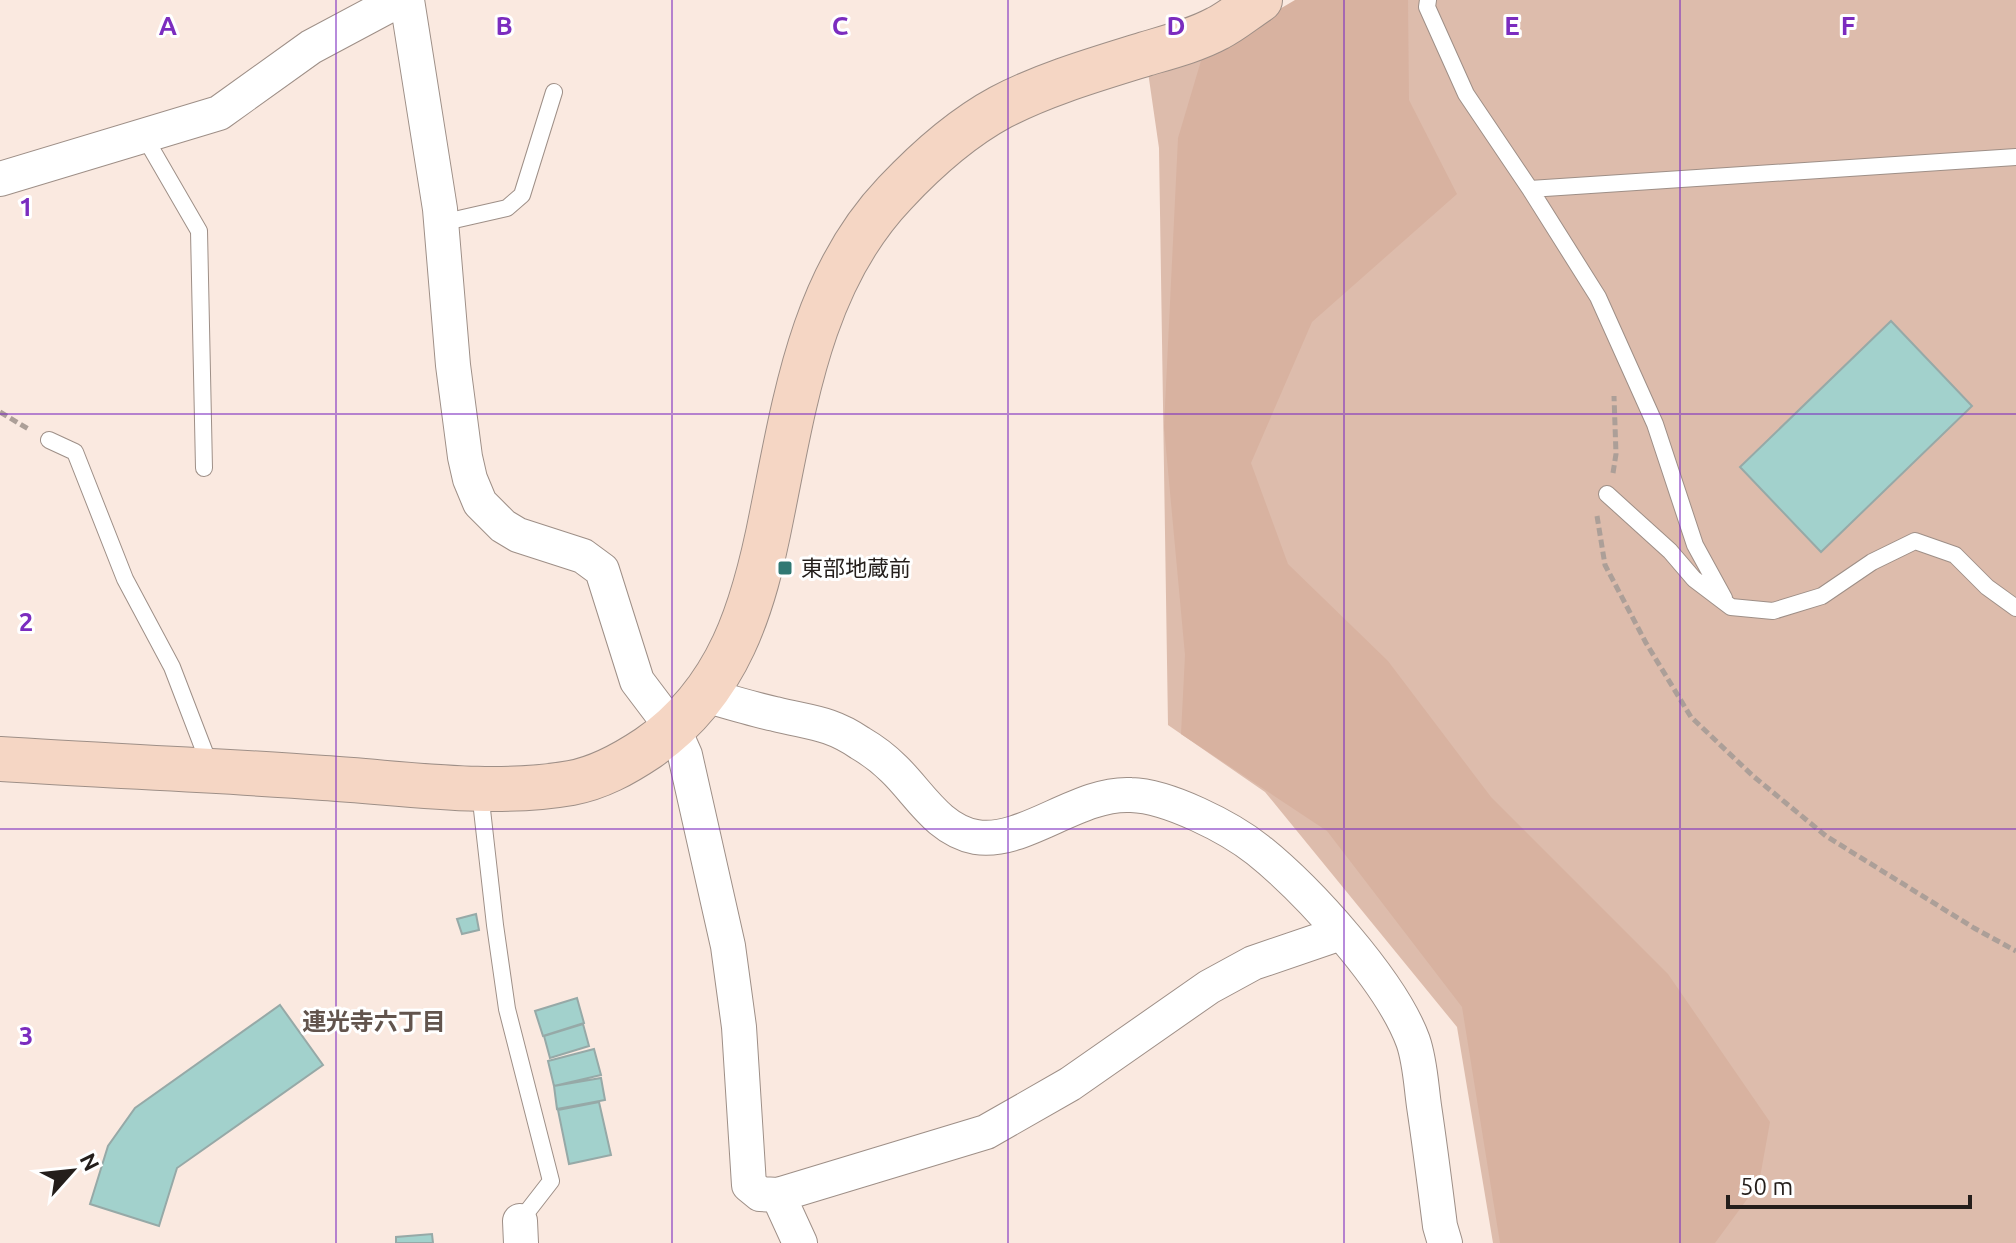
<svg xmlns="http://www.w3.org/2000/svg" width="2016" height="1243" font-family="Ubuntu,'Noto Sans JP',sans-serif">
<style>
.green{fill:#ddbcac}
.forest{fill:#d8b2a0}
.building{fill:#a2d1cc;stroke:#96a9a7;stroke-width:2}
.lines{fill:none;stroke-linecap:round;stroke-linejoin:round}
.lane-casing{stroke:#9e8f87;stroke-width:18}
.street-casing{stroke:#9e8f87;stroke-width:36}
.secondary-casing{stroke:#9e8f87;stroke-width:46}
.path{stroke:#ac9f98;stroke-width:5;stroke-dasharray:8 4;stroke-linecap:butt}
.lane{stroke:#fff;stroke-width:16}
.street{stroke:#fff;stroke-width:34}
.secondary{stroke:#f5d6c4;stroke-width:44}
.grid{fill:none;stroke:#7b2cbf;stroke-width:2;stroke-opacity:0.55}
.poi-dot{fill:#307873;stroke:#fff;stroke-width:3}
.labels{text-anchor:middle;stroke-width:6;stroke-linejoin:round;paint-order:stroke}
.poi-label{font-size:22px;fill:#241e1b;stroke:#fff;text-anchor:start}
.neighbourhood-label{font-size:24px;font-weight:bold;fill:#62544d;stroke:#fff}
.grid-label{font-size:26px;text-anchor:middle;font-weight:bold;fill:#7b2cbf;stroke:#fff;stroke-width:6;stroke-linejoin:round;paint-order:stroke}
</style>
<rect width="100%" height="100%" fill="#fae9e0"/>
<path class="green" d="M1297,0H2016V1243H1493L1457,1027L1265,792L1168,725L1159,148L1148,72L1225,47Z"/>
<path class="forest" d="M1295,0H1408L1409,100L1457,194L1312,322L1251,463L1288,564L1388,661L1491,797L1668,974L1770,1122L1759,1183L1715,1243H1500L1462,1007L1327,831L1181,734L1185,655L1164,427L1178,138L1203,54Z"/>
<path class="building" d="M1891,321L1972,406L1821,552L1740,467Z
M476,914L479,930L462,934L457,919Z
M577,998L584,1023L543,1036L535,1011Z
M280,1005L323,1065L177,1168L159,1226L90,1204L108,1146L135,1108Z
M583,1024L589,1046L550,1058L544,1036Z
M594,1049L601,1075L554,1086L548,1061Z
M601,1078L605,1100L557,1109L554,1086Z
M599,1102L611,1155L569,1164L558,1110Z
M432,1234L433,1243H396V1237Z"/>
<g class="lines">
<defs>
<path id="lane" d="M1428,0L1427,7L1466,94L1530,189L2016,157
M144,136L199,231L204,468
M1530,189L1598,297L1655,424L1695,545L1724,598
M441,223L507,208L522,195L554,92
M49,440L75,452L125,579L172,667L210,766
M1607,494L1670,551L1694,579L1731,607L1773,611L1822,596L1872,562L1915,541L1955,555L1987,587L2016,608
M480,792L495,925L507,1009L551,1181L520,1221"/>
<path id="street" d="M407,0L440,209L453,365L465,457L470,479L480,503L503,526L518,535L583,556L602,570L637,681L674,730L685,755L728,946L739,1027L749,1185L760,1194L778,1195L986,1132L1070,1084L1209,987L1253,963L1341,933
M0,179L219,113L311,47L399,0
M705,695C729,702 752,709 775,714C810,723 829,722 860,743C872,750 884,759 894,769C919,793 938,830 976,837C1024,845 1078,792 1131,795C1168,796 1229,827 1258,850C1308,890 1391,981 1413,1041C1420,1061 1421,1084 1424,1106C1430,1146 1435,1186 1440,1226L1445,1243
M778,1195L800,1243
M520,1221L521,1243"/>
<path id="secondary" d="M0,759C108,766 216,770 324,778C405,783 490,797 571,783C599,778 624,764 648,748C729,692 754,607 772,514C795,400 812,280 895,193C926,160 962,128 1001,107C1045,84 1097,69 1145,54C1169,47 1196,40 1218,28C1232,21 1246,9 1260,0"/>
</defs>
<use href="#lane" class="lane-casing"/>
<use href="#street" class="street-casing"/>
<use href="#secondary" class="secondary-casing"/>
<path class="path" d="M0,412L30,430
M1613,473L1616,454L1614,396
M1597,516L1605,565L1646,643L1691,717L1753,776L1826,836L1974,928L2016,951"/>
<use href="#lane" class="lane"/>
<use href="#street" class="street"/>
<use href="#secondary" class="secondary"/>
</g>
<path class="grid" d="M336,0V1243M672,0V1243M1008,0V1243M1344,0V1243M1680,0V1243M0,414H2016M0,829H2016"/>
<rect class="poi-dot" x="777" y="560" width="16" height="16" rx="4"/>
<g class="labels">
<g class="poi-label">
<text x="801" y="576">東部地蔵前</text>
</g>
<g class="neighbourhood-label">
<text x="374" y="1030">連光寺六丁目</text>
</g>
</g>
<g class="grid-label">
<text x="168" y="35">A</text>
<text x="504" y="35">B</text>
<text x="840" y="35">C</text>
<text x="1176" y="35">D</text>
<text x="1512" y="35">E</text>
<text x="1848" y="35">F</text>
<text x="26" y="216">1</text>
<text x="26" y="631">2</text>
<text x="26" y="1045">3</text>
</g>
<g transform="translate(72 1171) rotate(63)" stroke="#ffffff" stroke-width="6" paint-order="stroke">
<path d="M0-6L14 30L0 20L-14 30Z" fill="#241e1b"/>
<text y="-12" font-size="22" font-weight="bold" text-anchor="middle" fill="#241e1b">N</text>
</g>
<path d="M1728 1195v12h242v-12" fill="none" stroke="#241e1b" stroke-width="4"/>
<text x="1740" y="1195" font-size="24" fill="#241e1b" stroke="#ffffff" stroke-width="6" paint-order="stroke">50 m</text>
</svg>
